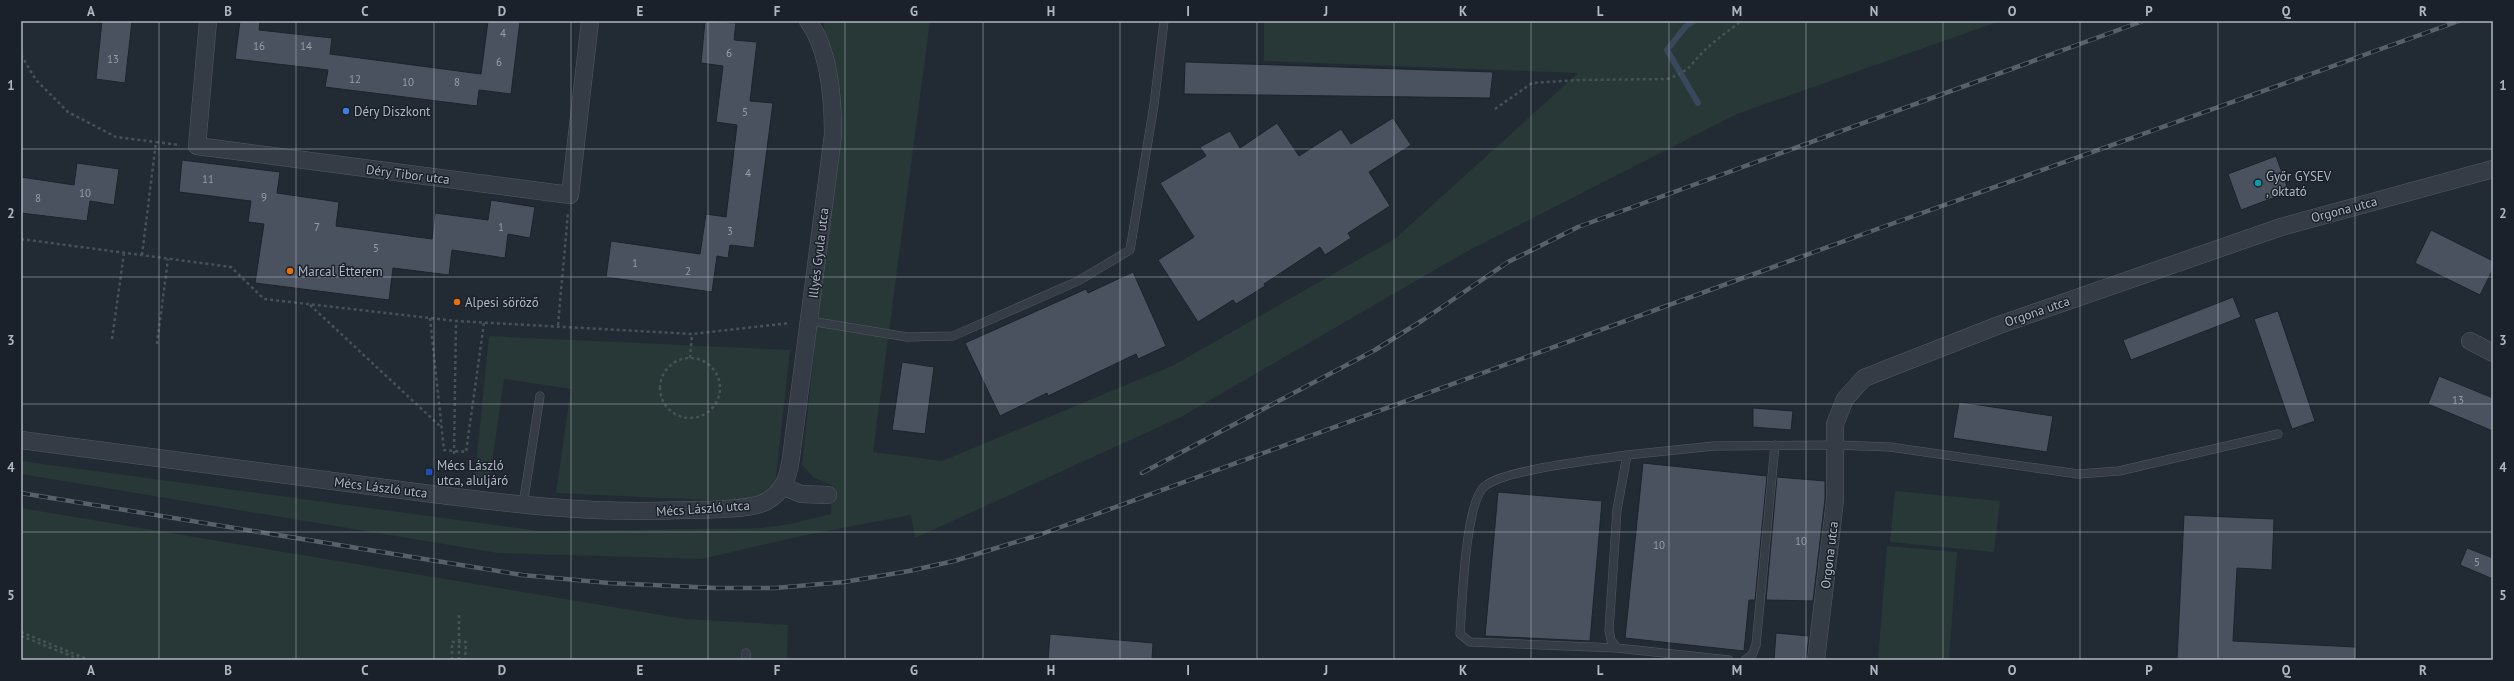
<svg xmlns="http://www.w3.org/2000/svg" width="2514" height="681" font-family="'PT Sans',sans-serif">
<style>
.green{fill:#273837}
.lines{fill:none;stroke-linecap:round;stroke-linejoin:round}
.stream{stroke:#39485c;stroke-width:6}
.building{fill:#49525e;stroke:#1d232c}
.service-casing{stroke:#535a63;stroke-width:9}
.minor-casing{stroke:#535a63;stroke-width:18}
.path{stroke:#445355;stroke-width:2.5;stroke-dasharray:3 3;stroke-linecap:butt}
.service{stroke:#353c45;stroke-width:8}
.minor{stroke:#353c45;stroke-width:17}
.rail-casing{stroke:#58606c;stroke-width:4.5}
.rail{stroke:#1b212a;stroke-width:3;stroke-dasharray:9;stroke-linecap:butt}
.grid{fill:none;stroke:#b0b7c2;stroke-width:1;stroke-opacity:0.55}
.shop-dot{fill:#3f7fe0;stroke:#1b212a;stroke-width:1.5}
.culture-dot{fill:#0f9aa8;stroke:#1b212a;stroke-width:1.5}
.food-dot{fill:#e8710a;stroke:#1b212a;stroke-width:1.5}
.transit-dot{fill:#1a4fb4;stroke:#1b212a;stroke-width:1.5}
.labels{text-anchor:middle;stroke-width:3;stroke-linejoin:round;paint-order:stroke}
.number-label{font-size:11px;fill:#969ea9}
.poi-label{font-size:13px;fill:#b0b7c2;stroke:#1b212a;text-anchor:start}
.street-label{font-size:13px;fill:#b0b7c2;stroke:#1b212a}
.neatline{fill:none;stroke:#b0b7c2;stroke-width:1.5}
.grid-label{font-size:13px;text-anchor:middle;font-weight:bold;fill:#b0b7c2}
</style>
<rect width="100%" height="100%" fill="#222a34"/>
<path class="green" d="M824,21H930L873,452L942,461L1174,365L1396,238L1578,73L1264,61V21H2000L1737,114L1464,253L1181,417L915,538L911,515L801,536L702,559L498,553L21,474V461L540,531L762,528L790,524L831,514L832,485L814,478L802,465L837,138L821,75Z
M489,336L790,350L775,486L751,502L556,493L571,389L504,379L489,484H474Z
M1895,491L2000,501L1994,552L1890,542Z
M21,508L685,619L788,625L787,660H21Z
M1887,546L1957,552L1949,660H1878Z"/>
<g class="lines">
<path class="stream" d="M1694,21L1686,26L1667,50L1698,103"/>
</g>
<path class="building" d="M102,21H132L125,83L96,79Z
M240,21H260L259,30L332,38L330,54L481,74L488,21H520L511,94L479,90L477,106L325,87L328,70L235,59Z
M705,21L736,23L734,40L757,42L750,101L773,103L754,248L730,245L728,258L717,256L712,292L606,277L611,241L700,254L706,214L726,217L737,125L716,122L723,66L701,63Z
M1185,62L1493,72L1490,98L1184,94Z
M1393,118L1411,145L1369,172L1390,206L1348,233L1351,238L1325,255L1320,247L1264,284L1265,286L1236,304L1233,300L1198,322L1158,260L1194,237L1160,183L1206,156L1200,147L1230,131L1240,148L1277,123L1299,156L1341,129L1351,144Z
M2276,156L2289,192L2241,210L2228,174Z
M182,160L280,172L277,193L339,202L336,226L432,239L435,213L488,220L491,200L535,207L530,238L508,234L505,258L452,250L449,275L393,268L389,300L255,283L264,224L248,222L251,201L179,192Z
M77,163L119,169L114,205L90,201L87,221L21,213V177L74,185Z
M2431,230L2493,261V269L2480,295L2415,263Z
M1133,272L1166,346L1138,359L1136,354L1048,396L1047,393L1000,416L965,343L1086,289L1088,293Z
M2233,297L2241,317L2131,360L2123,340Z
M2278,311L2315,421L2292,429L2254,319Z
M902,362L934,367L925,434L892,430Z
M2439,376L2493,398V431L2428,404Z
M1959,402L2053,416L2047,452L1953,438Z
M1753,408L1793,411L1791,430L1753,427Z
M1643,463L1767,476L1755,600H1749L1744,651L1625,638Z
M1777,477L1825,481V499L1813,601L1766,600Z
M1498,492L1602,501L1590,641L1485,636Z
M2184,515L2274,519L2272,570L2237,568L2233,641L2356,647V660H2177Z
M2467,548L2493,558V579L2460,565Z
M1776,633L1809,636L1806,660H1774Z
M1050,634L1153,643L1152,660H1048Z"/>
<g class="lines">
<defs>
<path id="service" d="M810,321L907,337L953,336L1078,281L1130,250L1154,105L1164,21
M523,505L540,396
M1617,648L1470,642L1460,634C1462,606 1465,501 1485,486C1507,469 1596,460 1627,455
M746,660V653
M1729,660L1617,648L1611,640L1609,630L1617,510L1627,455L1714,446L1835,445L1890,447L2078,474L2119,471L2278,434
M1745,660L1752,655L1756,645L1775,445"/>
<path id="minor" d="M208,21L197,146L570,195L590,21
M2470,341L2493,353
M21,440C140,455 259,471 378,487C479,500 581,515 683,510C703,510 746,510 763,503C783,494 788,478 791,458L833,135C833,99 830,51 808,21
M784,487L801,494L828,495
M1816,660L1835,500V424L1845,399L1864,378L1999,325L2281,227L2493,169"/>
</defs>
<use href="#service" class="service-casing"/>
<use href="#minor" class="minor-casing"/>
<path class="path" d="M21,55L36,80L68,112L116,137L156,142
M1495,109L1532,83L1578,80L1667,79C1690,71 1688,67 1704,51C1715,40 1729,31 1741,21
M21,239L231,267L264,299L456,321L692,334L790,323
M142,255L156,142L179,145
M310,305L441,427
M430,318L444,450L466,452L484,323
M558,325L568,213
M112,339L124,253
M157,344L168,259
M660 388a30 30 0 1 1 60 0a30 30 0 1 1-60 0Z
M690,358L692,334
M454,454L456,321
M459,615V660
M21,632L89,660
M21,636L81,660
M452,660V642H466L465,660"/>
<use href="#service" class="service"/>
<use href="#minor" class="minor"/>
<defs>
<path id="rail" d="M1142,473L1375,350L1423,320L1508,262L1578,227L2143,21
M21,493L522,575L609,583L716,588H775L844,582L909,571L954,561L1039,535L1869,232L2459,21"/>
</defs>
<use href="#rail" class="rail-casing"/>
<use href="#rail" class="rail"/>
</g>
<path class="grid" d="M159,21V660M296,21V660M434,21V660M571,21V660M708,21V660M845,21V660M983,21V660M1120,21V660M1257,21V660M1394,21V660M1531,21V660M1669,21V660M1806,21V660M1943,21V660M2080,21V660M2218,21V660M2355,21V660M21,149H2493M21,277H2493M21,404H2493M21,532H2493"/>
<circle class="shop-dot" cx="346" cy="111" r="4"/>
<circle class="culture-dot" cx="2258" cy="183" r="4"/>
<g class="food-dot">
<circle cx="290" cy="271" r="4"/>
<circle cx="457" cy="302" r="4"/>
</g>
<rect class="transit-dot" x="425" y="468" width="8" height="8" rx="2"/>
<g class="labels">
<g class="number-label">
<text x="503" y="37">4</text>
<text x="259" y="50">16</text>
<text x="306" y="50">14</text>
<text x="729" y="57">6</text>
<text x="113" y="63">13</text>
<text x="499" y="66">6</text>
<text x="355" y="83">12</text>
<text x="408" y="86">10</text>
<text x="457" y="86">8</text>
<text x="745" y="116">5</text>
<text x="748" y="177">4</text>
<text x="208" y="183">11</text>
<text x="85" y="197">10</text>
<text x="264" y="201">9</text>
<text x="38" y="202">8</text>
<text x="317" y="231">7</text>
<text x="501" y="231">1</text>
<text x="730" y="235">3</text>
<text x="376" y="252">5</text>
<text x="635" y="267">1</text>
<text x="688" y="275">2</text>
<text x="2458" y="404">13</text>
<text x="1801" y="545">10</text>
<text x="1659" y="549">10</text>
<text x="2477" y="566">5</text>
</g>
<g class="poi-label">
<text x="354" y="116">Déry Diszkont</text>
<text x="2266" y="181">Győr GYSEV<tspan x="2266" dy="15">, oktató</tspan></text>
<text x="298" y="276">Marcal Étterem</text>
<text x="465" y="307">Alpesi söröző</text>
<text x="437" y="470">Mécs László<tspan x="437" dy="15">utca, aluljáró</tspan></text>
</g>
<g class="street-label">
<text transform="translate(408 174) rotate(7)" y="5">Déry Tibor utca</text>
<text transform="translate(2344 209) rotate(-15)" y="5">Orgona utca</text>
<text transform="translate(818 253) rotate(-83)" y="5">Illyés Gyula utca</text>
<text transform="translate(2037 311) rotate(-19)" y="5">Orgona utca</text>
<text transform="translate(381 487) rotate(7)" y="5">Mécs László utca</text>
<text transform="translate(703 508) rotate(-4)" y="5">Mécs László utca</text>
<text transform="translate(1829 555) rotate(-83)" y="5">Orgona utca</text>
</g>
</g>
<rect width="2514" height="681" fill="none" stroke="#1b212a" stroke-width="44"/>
<rect x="22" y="22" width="2470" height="637" class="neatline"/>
<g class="grid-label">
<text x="91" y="16">A</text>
<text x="228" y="16">B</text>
<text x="365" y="16">C</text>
<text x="502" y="16">D</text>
<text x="640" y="16">E</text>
<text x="777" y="16">F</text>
<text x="914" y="16">G</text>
<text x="1051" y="16">H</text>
<text x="1188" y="16">I</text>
<text x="1326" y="16">J</text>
<text x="1463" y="16">K</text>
<text x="1600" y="16">L</text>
<text x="1737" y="16">M</text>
<text x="1874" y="16">N</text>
<text x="2012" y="16">O</text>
<text x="2149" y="16">P</text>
<text x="2286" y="16">Q</text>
<text x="2423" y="16">R</text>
<text x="11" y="90">1</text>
<text x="2503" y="90">1</text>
<text x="11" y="218">2</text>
<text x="2503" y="218">2</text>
<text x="11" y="345">3</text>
<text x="2503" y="345">3</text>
<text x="11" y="472">4</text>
<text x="2503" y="472">4</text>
<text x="11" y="600">5</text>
<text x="2503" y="600">5</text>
<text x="91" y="675">A</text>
<text x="228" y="675">B</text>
<text x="365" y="675">C</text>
<text x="502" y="675">D</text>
<text x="640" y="675">E</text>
<text x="777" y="675">F</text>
<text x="914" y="675">G</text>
<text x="1051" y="675">H</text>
<text x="1188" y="675">I</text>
<text x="1326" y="675">J</text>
<text x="1463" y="675">K</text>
<text x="1600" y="675">L</text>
<text x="1737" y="675">M</text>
<text x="1874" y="675">N</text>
<text x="2012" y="675">O</text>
<text x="2149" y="675">P</text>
<text x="2286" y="675">Q</text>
<text x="2423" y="675">R</text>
</g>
</svg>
